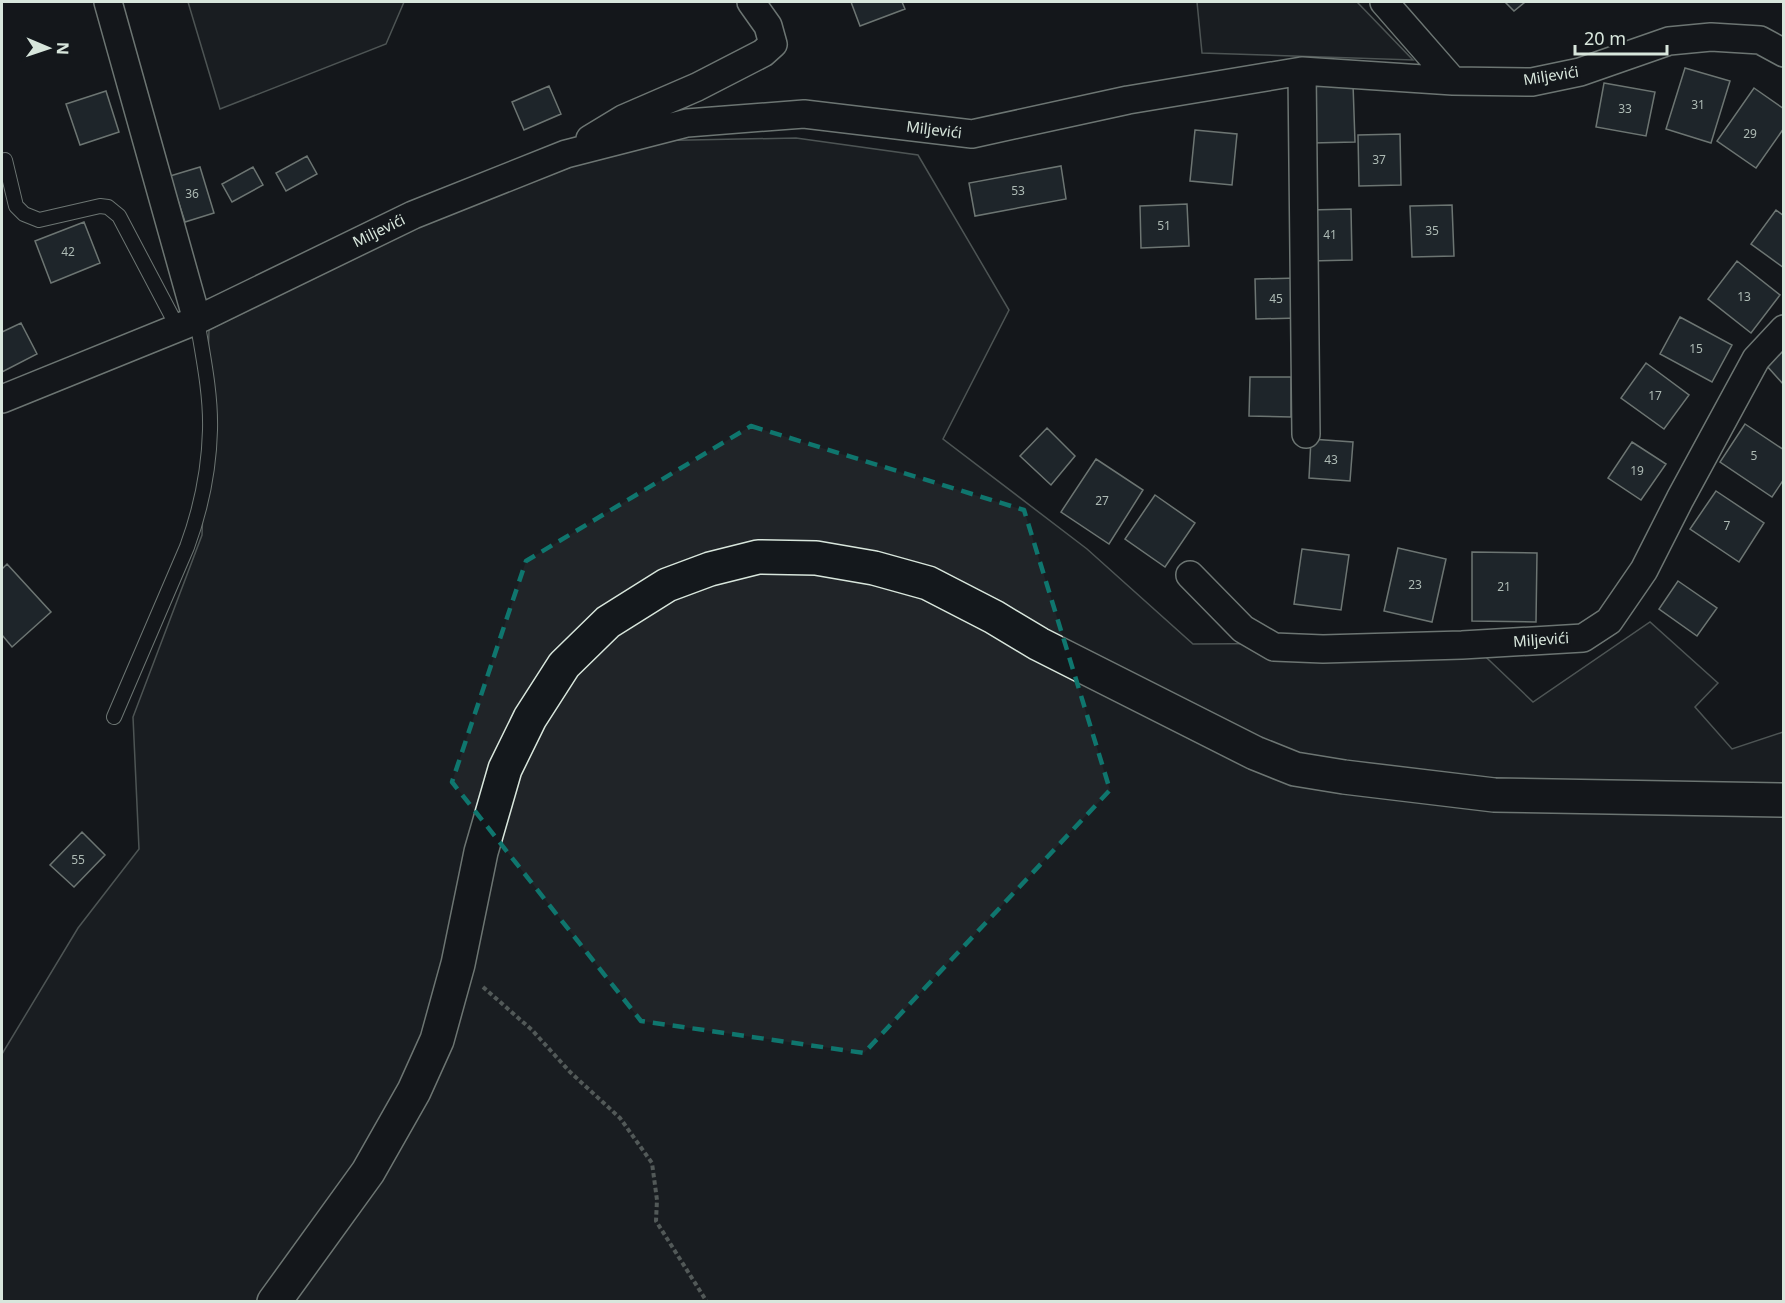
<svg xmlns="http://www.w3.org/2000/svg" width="1785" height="1303" font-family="'Noto Sans',sans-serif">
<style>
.green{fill:#202428;stroke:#939e99;stroke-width:1.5}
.building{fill:#2c363c;stroke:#d8e6dc;stroke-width:1.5}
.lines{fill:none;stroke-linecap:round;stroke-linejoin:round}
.service-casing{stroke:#d8e6dc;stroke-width:16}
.minor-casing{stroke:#d8e6dc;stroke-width:30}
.secondary-casing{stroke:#d8e6dc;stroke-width:36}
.path{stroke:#9da8a2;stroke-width:4;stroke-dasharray:4.5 3;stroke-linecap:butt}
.service{stroke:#14181c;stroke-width:14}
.minor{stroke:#14181c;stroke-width:27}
.secondary{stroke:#14181c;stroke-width:33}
.marked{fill:none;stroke:#0f766e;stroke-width:4.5;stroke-dasharray:12 8;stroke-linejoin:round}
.labels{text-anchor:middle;stroke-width:4.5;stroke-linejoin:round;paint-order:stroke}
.number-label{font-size:12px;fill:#adbab4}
.street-label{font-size:15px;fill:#d8e6dc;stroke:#14181c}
</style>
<rect width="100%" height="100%" fill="#14181c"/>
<path class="green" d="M188,2H404L386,44L220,109Z
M1197,2H1357L1413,60L1202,53Z
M796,138L918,155L1009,310L943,439L1087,549L1193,644L1470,642L1533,702L1650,622L1718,683L1695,707L1732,749L1783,732V1301H2V1054L78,928L139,849L133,717L202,535L209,330L420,224L640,141Z"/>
<path class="building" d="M851,2H902L905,9L860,26Z
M1505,2H1525L1514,11Z
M1685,68L1730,81L1711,143L1666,129Z
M1604,83L1655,92L1646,136L1596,127Z
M1353,84L1355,142L1312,143L1310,86Z
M549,86L561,114L524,130L512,102Z
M1754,88L1784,109V128L1756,168L1717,141Z
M106,91L119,132L80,145L66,104Z
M1195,130L1237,134L1232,185L1190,181Z
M1400,134L1401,185L1359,186L1358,135Z
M307,156L317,174L286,191L276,173Z
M1061,166L1066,199L975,216L969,183Z
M200,167L214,213L185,222L170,176Z
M253,167L263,185L232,202L222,184Z
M1187,204L1189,246L1141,248L1140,206Z
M1452,205L1454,256L1412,257L1410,206Z
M1351,209L1352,260L1310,261L1309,210Z
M1776,210L1784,216V268L1751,244Z
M84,222L100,263L51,283L35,241Z
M1737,261L1780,295L1751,333L1708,299Z
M1297,278L1298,318L1256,319L1255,279Z
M1680,317L1732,345L1712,382L1660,354Z
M21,323L37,354L2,372V332Z
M1784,350V385L1766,365Z
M1646,363L1689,395L1664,429L1621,398Z
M1250,377H1291V417L1249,416Z
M1745,424L1784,450V479L1772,497L1720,462Z
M1047,428L1075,456L1051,485L1020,456Z
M1311,439L1353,442L1350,481L1309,478Z
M1632,442L1666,464L1641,500L1608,478Z
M1096,459L1143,490L1109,544L1061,512Z
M1716,491L1764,523L1739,562L1690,529Z
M1155,495L1195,523L1165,567L1125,539Z
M1398,548L1446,559L1432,622L1384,611Z
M1302,549L1349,555L1341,610L1294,604Z
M1472,552L1537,553L1536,622L1472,621Z
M7,564L51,612L12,647L2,635V569Z
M1678,581L1717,608L1697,636L1659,609Z
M82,832L105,855L74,887L50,865Z"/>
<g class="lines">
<defs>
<path id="service" d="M5,160L16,206L24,214L39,220L100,206L108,207L119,216L178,328
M114,717L187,547C201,509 209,471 210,430C211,394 203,356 197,320"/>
<path id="minor" d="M108,2L197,320
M1384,2L1453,81
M1302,71L1306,434
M590,139L623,119L697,87L763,53L773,44L768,26L751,2
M2,399L197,320L413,215L566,154L687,123L804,114L972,134L1128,100L1302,71L1453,81L1532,82L1580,72L1669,41L1711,37L1760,40L1784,53
M1190,575L1243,629L1274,647L1323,649L1462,645L1583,638L1609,621L1644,570L1680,499L1756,359L1784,329"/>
<path id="secondary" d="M274,1302L368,1172L414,1091L437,1040L458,964L481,852L505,769L530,718L564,665L608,622L667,585L710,569L758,557L816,558L874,568L928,583L994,617L1039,644L1255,753L1295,769L1344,777L1494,795L1784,800"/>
</defs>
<use href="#service" class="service-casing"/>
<use href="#minor" class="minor-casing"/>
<use href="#secondary" class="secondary-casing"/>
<path class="path" d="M483,987L532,1030L570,1072L620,1118L652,1163L657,1200L656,1221L707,1302"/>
<use href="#service" class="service"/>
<use href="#minor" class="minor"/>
<use href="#secondary" class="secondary"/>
</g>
<path d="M0 0H1785V1303H0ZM751,426L1024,510L1110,790L864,1053L641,1021L452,782L526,561Z" fill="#14181c" fill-opacity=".55" fill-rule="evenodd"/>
<path class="marked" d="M751,426L1024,510L1110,790L864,1053L641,1021L452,782L526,561Z"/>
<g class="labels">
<g class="number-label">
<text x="1698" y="109">31</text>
<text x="1625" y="113">33</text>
<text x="1750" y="138">29</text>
<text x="1379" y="164">37</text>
<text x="1018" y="195">53</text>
<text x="192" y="198">36</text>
<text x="1164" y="230">51</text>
<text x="1432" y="235">35</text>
<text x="1330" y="239">41</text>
<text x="68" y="256">42</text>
<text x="1744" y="301">13</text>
<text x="1276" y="303">45</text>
<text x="1696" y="353">15</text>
<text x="1655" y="400">17</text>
<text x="1754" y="460">5</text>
<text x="1331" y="464">43</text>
<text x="1637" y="475">19</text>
<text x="1102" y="505">27</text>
<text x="1727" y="530">7</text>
<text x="1415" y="589">23</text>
<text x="1504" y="591">21</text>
<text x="78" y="864">55</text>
</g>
<g class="street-label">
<text transform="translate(1551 76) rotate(-9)" y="5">Miljevići</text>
<text transform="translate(934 130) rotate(7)" y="5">Miljevići</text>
<text transform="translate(379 231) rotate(-26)" y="5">Miljevići</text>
<text transform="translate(1541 640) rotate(-4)" y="5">Miljevići</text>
</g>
</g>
<rect width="1785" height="1303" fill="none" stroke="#d8e6dc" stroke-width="6"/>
<g transform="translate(48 48) rotate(92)" stroke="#14181c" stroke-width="4.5" paint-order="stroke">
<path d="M0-4.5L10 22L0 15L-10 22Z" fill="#d8e6dc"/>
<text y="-9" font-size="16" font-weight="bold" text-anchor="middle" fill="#d8e6dc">N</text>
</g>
<path d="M1575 45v9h92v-9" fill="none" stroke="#d8e6dc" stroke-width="3"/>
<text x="1584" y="45" font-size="18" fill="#d8e6dc" stroke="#14181c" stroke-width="4.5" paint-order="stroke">20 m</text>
</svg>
